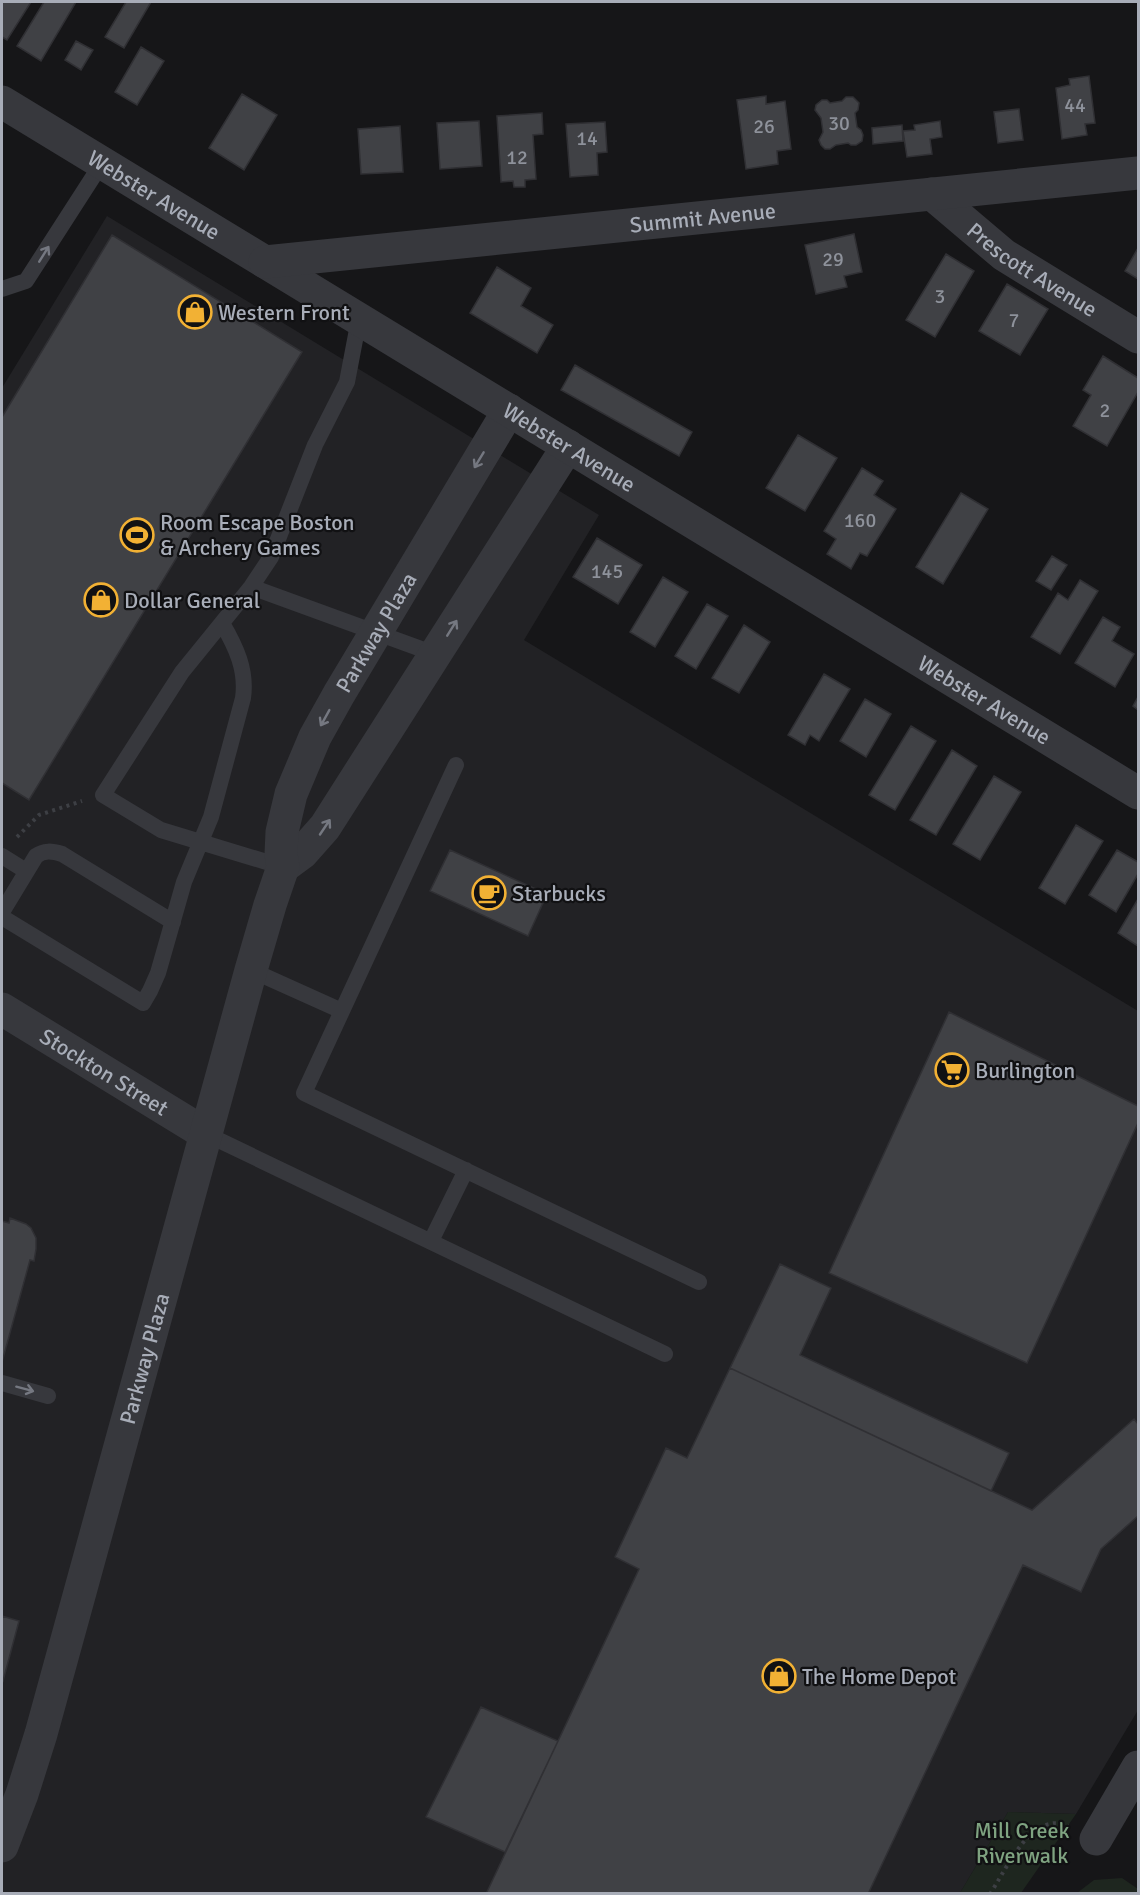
<svg xmlns="http://www.w3.org/2000/svg" width="1140" height="1895" font-family="Signika,sans-serif">
<style>
.built{fill:#222225}
.green{fill:#1e261f}
.building{fill:#404145;stroke:#303034;stroke-width:1.5}
.lines{fill:none;stroke-linecap:round;stroke-linejoin:round}
.path{stroke:#3d3f44;stroke-width:4;stroke-dasharray:3 4.5;stroke-linecap:butt}
.service{stroke:#37383d;stroke-width:16}
.minor{stroke:#37383d;stroke-width:33}
.tertiary{stroke:#37383d;stroke-width:33}
.oneway{stroke:#757881}
.labels{text-anchor:middle;stroke-width:4.5;stroke-linejoin:round;paint-order:stroke}
.number-label{font-size:20px;fill:#8e929b}
.street-label{font-size:22px;fill:#a8adb8;stroke:#111113}
.poi-label{font-size:22px;fill:#a8adb8;stroke:#111113;text-anchor:start}
.park-label{font-size:22px;fill:#7fa381;stroke:#111113}
</style>
<rect width="100%" height="100%" fill="#161618"/>
<path class="built" d="M107,216L599,515L524,640L1138,1011V1710L1076,1814L1008,1812L960,1893H2V388Z"/>
<path class="green" d="M1008,1812L1076,1814L1021,1893H960Z
M1122,1878L1138,1889V1893H1074H1077L1094,1880Z"/>
<path class="building" d="M2,2H31L7,40L2,37Z
M44,2H76L41,61L17,46Z
M126,2H151L124,48L105,37Z
M76,41L93,50L81,70L65,60Z
M141,47L164,61L137,105L115,92Z
M1089,76L1095,123L1085,124L1087,135L1062,139L1056,88L1070,85L1069,79Z
M242,94L277,115L244,170L209,148Z
M766,96V104L785,101L791,149L777,151L778,164L746,169L737,100Z
M846,97H853L859,103L858,110L855,113L857,127L861,130L863,135L862,141L856,145H851L848,143L836,145L830,149H825L821,145L819,140L823,132L821,118L815,110L816,105L822,100H827L830,103L842,101Z
M1019,109L1023,140L998,143L994,112Z
M542,113L543,134L533,135L536,179L525,180V187H514L513,181L501,182L497,116Z
M479,121L482,166L440,169L437,123Z
M940,121L942,137L930,139L932,154L907,157L903,131L915,130L914,125Z
M605,122L607,152L597,153L598,175L570,177L566,124Z
M902,125L903,141L873,144L872,128Z
M400,126L403,172L361,174L358,129Z
M854,234L862,272L844,276L847,287L816,294L805,245Z
M112,235L302,352L29,800L2,783V417Z
M1138,248V279L1125,271Z
M946,254L974,271L935,337L906,320Z
M497,267L531,288L521,306L553,325L537,353L470,313Z
M1007,284L1048,309L1020,355L979,331Z
M1103,356L1138,378V392L1107,446L1073,426L1091,395L1083,390Z
M575,365L692,432L679,456L561,390Z
M798,435L837,458L805,511L766,488Z
M862,468L883,481L874,495L896,509L867,556L860,553L851,569L827,554L836,539L824,531Z
M961,493L988,509L943,584L916,567Z
M597,538L642,565L618,604L573,577Z
M1052,556L1067,565L1051,590L1036,581Z
M663,577L688,592L655,647L630,632Z
M1080,580L1098,591L1060,654L1031,637L1058,593L1068,600Z
M707,604L728,616L696,669L675,656Z
M1103,617L1120,627L1112,641L1134,654L1115,687L1075,663Z
M744,625L770,642L739,693L712,678Z
M824,674L850,689L819,741L810,735L805,745L788,735Z
M1138,697V710L1133,706Z
M865,699L891,714L866,757L840,741Z
M911,726L936,741L895,810L869,795Z
M952,750L977,766L936,835L910,820Z
M994,776L1021,792L980,860L953,844Z
M1076,825L1103,841L1065,904L1039,888Z
M450,850L547,894L528,936L430,891Z
M1117,850L1138,862V874L1116,912L1089,895Z
M1138,899V946L1118,933Z
M949,1012L1138,1106V1123L1027,1363L829,1273Z
M10,1218L26,1224L31,1228L36,1238V1249L34,1261L30,1260L2,1362V1221L9,1223Z
M780,1264L831,1288L800,1355L1009,1453L991,1491L730,1368Z
M730,1368L1032,1510L1134,1419L1138,1424V1516L1101,1549L1081,1592L1023,1565L868,1894H486L639,1569L615,1557L666,1448L687,1458Z
M2,1616L19,1621L3,1681L2,1680Z
M481,1707L558,1741L505,1852L426,1817Z"/>
<g class="lines">
<path class="path" d="M17,837L39,815L82,801
M990,1894C1004,1873 1024,1828 1050,1824C1056,1822 1063,1824 1068,1826"/>
<path class="service" d="M2,289L26,281L102,163
M251,587L435,654
M456,765L304,1093L699,1282
M2,856L26,871
M283,867L161,830L103,795L182,672L251,587L271,557L315,445L347,382L359,319
M2,912L36,856C44,850 52,851 62,854L173,922
M2,917L143,1003L150,991L158,973L184,882L211,817L243,698C247,670 236,647 222,623
M251,970L342,1011
M206,1134L665,1354
M431,1241L466,1170
M2,1383L48,1396"/>
<g class="minor">
<path id="s1" d="M932,194L1004,255L1138,337"/>
<path d="M283,867L302,853L325,827L568,446"/>
<path id="s2" d="M2,1009L206,1134"/>
<path d="M1096,1839L1138,1767"/>
<path id="s3" d="M2,1846L22,1794L41,1734L251,970L270,905L283,867L281,854L282,832L291,794L315,737L339,694L509,410"/>
</g>
<g class="tertiary">
<path id="s4" d="M2,102L1138,793"/>
<path id="s5" d="M265,262L1138,173"/>
</g>
</g>
<defs><path id="oneway-shaft" d="M-6 0H5M1.5-3L5.5 0L1.5 3" fill="none" stroke-width="1.6" stroke-linecap="round" stroke-linejoin="round" transform="scale(1.5)"/></defs>
<g class="oneway">
<use href="#oneway-shaft" transform="translate(44 254) rotate(-58)"/>
<use href="#oneway-shaft" transform="translate(479 460) rotate(121)"/>
<use href="#oneway-shaft" transform="translate(452 628) rotate(-58)"/>
<use href="#oneway-shaft" transform="translate(325 718) rotate(119)"/>
<use href="#oneway-shaft" transform="translate(325 827) rotate(-56)"/>
<use href="#oneway-shaft" transform="translate(25 1389) rotate(15)"/>
</g>
<defs>
<symbol id="shop-ring" viewBox="-11 -11 22 22"><circle r="9.5" fill="#111113" stroke="#f2b134" stroke-width="1.5"/><path d="M-5-2.5h2.3a2.7 3.5 0 0 1 5.4 0H5L5.5 6h-11ZM-1.5-2.5h3a1.5 2.3 0 0 0-3 0Z" fill="#f2b134"/></symbol>
<symbol id="stadium-ring" viewBox="-11 -11 22 22"><circle r="9.5" fill="#111113" stroke="#f2b134" stroke-width="1.5"/><path d="M0-5a6.5 5 0 1 0 0 10a6.5 5 0 1 0 0-10ZM-3.5-1.8h7v3.6h-7Z" fill="#f2b134"/></symbol>
<symbol id="cafe-ring" viewBox="-11 -11 22 22"><circle r="9.5" fill="#111113" stroke="#f2b134" stroke-width="1.5"/><path d="M-5.5-4.5H6V0H3Q3 3.5 0 3.5H-2.5Q-5.5 3.5-5.5 0ZM3-3.2v2h1.7v-2ZM-6 4.5H4V6H-6Z" fill="#f2b134"/></symbol>
<symbol id="supermarket-ring" viewBox="-11 -11 22 22"><circle r="9.5" fill="#111113" stroke="#f2b134" stroke-width="1.5"/><path d="M-6-5.5h2.5l.6 2H6L4.5 2H-2.5L-4.4-4H-6ZM-1.5 3.2a1.3 1.3 0 1 0 .1 0ZM3 3.2a1.3 1.3 0 1 0 .1 0Z" fill="#f2b134"/></symbol>
</defs>
<g fill-rule="evenodd">
<use href="#shop-ring" x="176" y="293" width="38" height="38"/>
<use href="#stadium-ring" x="118" y="516" width="38" height="38"/>
<use href="#shop-ring" x="82" y="581" width="38" height="38"/>
<use href="#cafe-ring" x="470" y="874" width="38" height="38"/>
<use href="#supermarket-ring" x="933" y="1051" width="38" height="38"/>
<use href="#shop-ring" x="760" y="1657" width="38" height="38"/>
</g>
<g class="labels">
<g class="number-label">
<text x="1075" y="112">44</text>
<text x="839" y="130">30</text>
<text x="764" y="133">26</text>
<text x="587" y="145">14</text>
<text x="517" y="164">12</text>
<text x="833" y="266">29</text>
<text x="940" y="303">3</text>
<text x="1014" y="327">7</text>
<text x="1105" y="417">2</text>
<text x="860" y="527">160</text>
<text x="607" y="578">145</text>
</g>
<g class="street-label">
<text dy="8" stroke="none"><textPath href="#s4" startOffset="178">Webster Avenue</textPath></text>
<text dy="8" stroke="none"><textPath href="#s5" startOffset="440">Summit Avenue</textPath></text>
<text dy="8" stroke="none"><textPath href="#s1" startOffset="126">Prescott Avenue</textPath></text>
<text dy="8" stroke="none"><textPath href="#s4" startOffset="664">Webster Avenue</textPath></text>
<text dy="8" stroke="none"><textPath href="#s3" startOffset="1276">Parkway Plaza</textPath></text>
<text dy="8" stroke="none"><textPath href="#s4" startOffset="1150">Webster Avenue</textPath></text>
<text dy="8" stroke="none"><textPath href="#s2" startOffset="120">Stockton Street</textPath></text>
<text dy="8" stroke="none"><textPath href="#s3" startOffset="508">Parkway Plaza</textPath></text>
</g>
<g class="poi-label">
<text x="218" y="320">Western Front</text>
<text x="160" y="530">Room Escape Boston<tspan x="160" dy="25">&amp; Archery Games</tspan></text>
<text x="124" y="608">Dollar General</text>
<text x="512" y="901">Starbucks</text>
<text x="975" y="1078">Burlington</text>
<text x="802" y="1684">The Home Depot</text>
</g>
<g class="park-label">
<text x="1022" y="1838">Mill Creek<tspan x="1022" dy="25">Riverwalk</tspan></text>
</g>
</g>
<rect width="1140" height="1895" fill="none" stroke="#a8adb8" stroke-width="6"/>
</svg>
